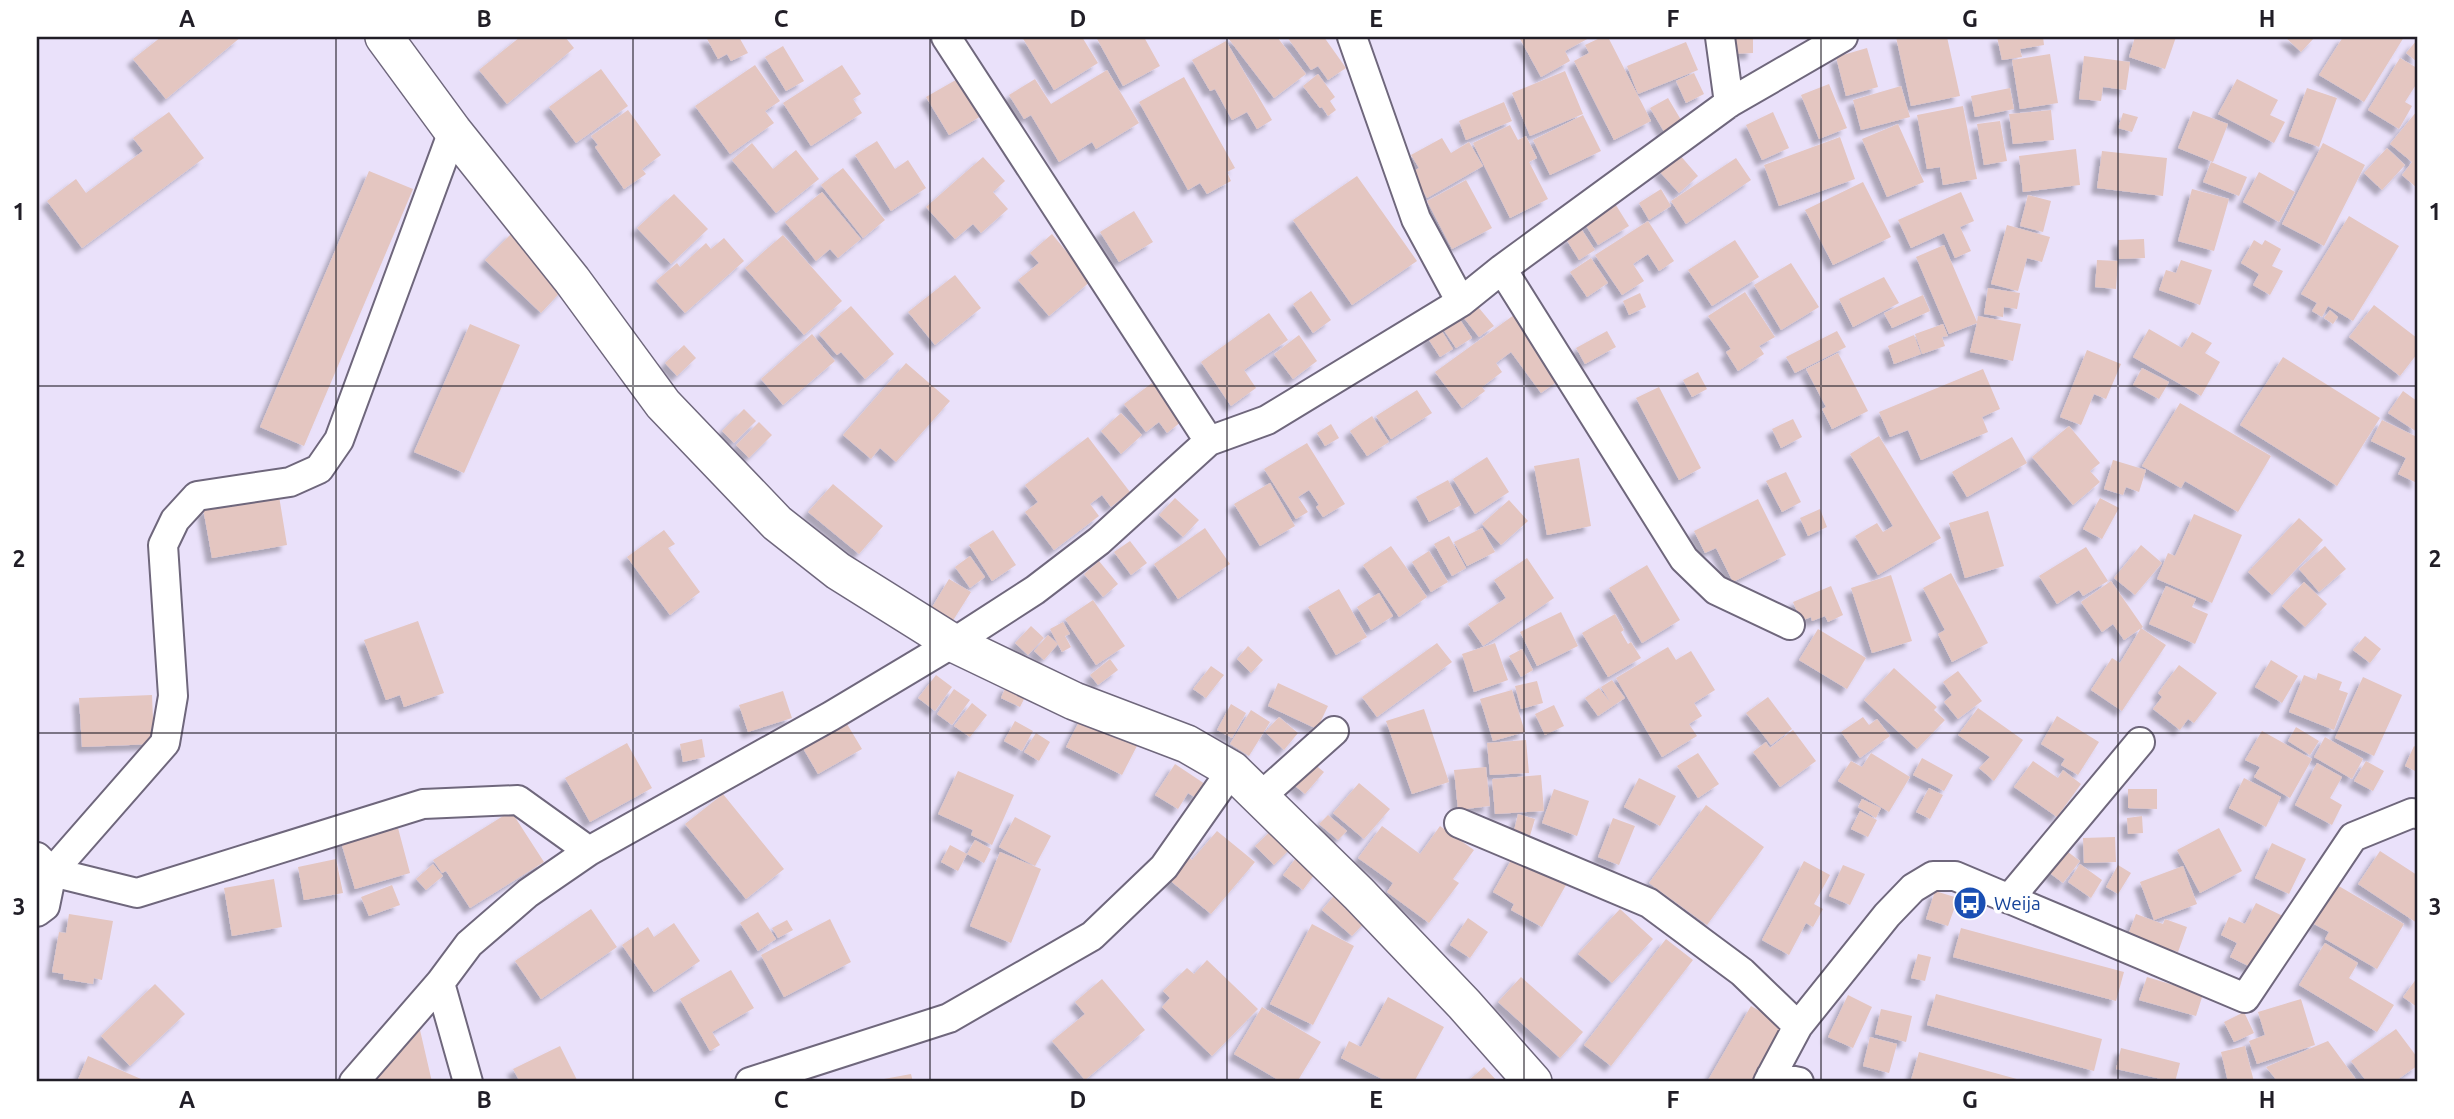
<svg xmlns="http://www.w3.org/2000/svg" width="2454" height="1119" font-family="Ubuntu,sans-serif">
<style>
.building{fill:#e4c6c1;filter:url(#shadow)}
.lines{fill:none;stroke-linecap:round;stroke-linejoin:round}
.minor-casing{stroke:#6f677c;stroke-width:32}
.tertiary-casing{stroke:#6f677c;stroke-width:40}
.minor{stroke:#fff;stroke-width:28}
.tertiary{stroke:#fff;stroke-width:37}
.grid{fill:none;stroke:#211e27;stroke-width:2;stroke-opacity:0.55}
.labels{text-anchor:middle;stroke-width:7;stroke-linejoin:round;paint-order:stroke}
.transit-label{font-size:19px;fill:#164399;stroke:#fff;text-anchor:start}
.neatline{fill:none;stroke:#211e27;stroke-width:2.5}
.grid-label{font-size:23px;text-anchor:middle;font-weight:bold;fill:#211e27}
</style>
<defs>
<filter id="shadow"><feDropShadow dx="-6" dy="6" stdDeviation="2" flood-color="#0004"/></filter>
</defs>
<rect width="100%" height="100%" fill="#eae1fa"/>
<path class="building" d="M161,37H241L166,99L133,59Z
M520,37H565L574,48L507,104L479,70Z
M706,37H739L748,53L731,61L727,54L718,59Z
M1022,37H1082L1098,63L1054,90Z
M1096,37H1144L1160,66L1123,86Z
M1230,37H1277L1306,74L1274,98L1228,38Z
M1287,37H1324L1346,68L1328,80L1318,66L1311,70Z
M1519,37H1591L1565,51L1570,61L1541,77Z
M1602,37H1608L1651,121L1614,140L1574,61L1589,53L1585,45Z
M1729,37H1753V53L1730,54Z
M1896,37H1947L1960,96L1911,106Z
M1997,37H2043L2044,45L2020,49L2022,57L2002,60Z
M2135,37H2176L2165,69L2129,57Z
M2285,37H2315L2301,52Z
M2343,37H2404L2364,102L2319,75Z
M2417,40V62L2406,53Z
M1226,41L1272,120L1257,129L1247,112L1232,120L1215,89L1210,91L1192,60Z
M1686,42L1698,70L1638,94L1627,66Z
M783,46L804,81L786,91L765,57Z
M1867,48L1878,87L1846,96L1836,57Z
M2050,54L2058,103L2020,109L2012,60Z
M2084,56L2130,62L2126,90L2103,87L2101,101L2079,99Z
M2400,58L2417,68V83L2405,102L2412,106L2399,129L2368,110Z
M755,65L780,101L765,111L774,123L730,154L695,106Z
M842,65L861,94L853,99L862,113L811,146L783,103Z
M601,69L628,106L576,143L549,107Z
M1107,70L1139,123L1096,149L1092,142L1059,162L1031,115L1024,119L1009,95L1035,79L1051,104Z
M1565,71L1583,114L1530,136L1512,93Z
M1694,73L1704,94L1686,103L1676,81Z
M1318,74L1335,97L1330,101L1336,110L1328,116L1322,107L1320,108L1303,86Z
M961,77L983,115L949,135L926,97Z
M1184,77L1235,168L1227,172L1231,181L1207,194L1200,183L1188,190L1139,102Z
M2237,79L2278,100L2270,115L2285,122L2274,143L2218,114Z
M1829,84L1847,128L1819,139L1801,95Z
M1901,86L1910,117L1861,130L1853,100Z
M2010,88L2014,109L1975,117L1971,96Z
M2307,88L2337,98L2319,147L2289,136Z
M1668,98L1684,125L1666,135L1650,108Z
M1504,102L1512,121L1466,140L1459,121Z
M1963,106L1977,179L1943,185L1940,167L1927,169L1917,115Z
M628,110L661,155L642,169L646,174L624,189L595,147L598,145L591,136Z
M2051,110L2054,140L2013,144L2009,114Z
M2193,111L2228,124L2213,162L2178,148Z
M2417,111V188L2402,175L2412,162L2390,144Z
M169,112L204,158L82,248L47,201L76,179L86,193L143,151L133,138Z
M1773,112L1789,148L1762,160L1746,125Z
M2123,113L2138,117L2132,132L2118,128Z
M1583,115L1601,151L1550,175L1533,140Z
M2000,121L2007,161L1984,165L1977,124Z
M1898,124L1924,182L1887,197L1862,139Z
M1510,125L1518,140L1526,136L1537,158L1529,162L1548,199L1510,218L1473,143Z
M1840,137L1855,179L1779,206L1764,165Z
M1442,138L1451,153L1469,142L1483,166L1427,198L1412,172L1419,168L1411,155Z
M877,141L895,169L908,160L926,188L891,211L855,155Z
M752,143L773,169L796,150L819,179L776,213L732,160Z
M2323,143L2365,165L2324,246L2282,224Z
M2387,148L2405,165L2382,190L2364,173Z
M2076,149L2080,185L2023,192L2019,156Z
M2102,151L2167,158L2163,196L2097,188Z
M1679,154L1698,176L1679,193L1659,171Z
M983,157L1005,181L993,192L1008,209L981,233L973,224L955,239L926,207Z
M1736,158L1751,180L1686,224L1671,201Z
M2211,162L2247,177L2239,196L2203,182Z
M843,168L885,220L863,238L821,185Z
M369,171L413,189L304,446L260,427Z
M2259,172L2295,192L2279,222L2243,202Z
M1357,176L1417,261L1352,305L1293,220Z
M1466,180L1492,228L1452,249L1427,201Z
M1863,182L1891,237L1833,265L1805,210Z
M1661,189L1671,206L1649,220L1639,203Z
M2192,189L2229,199L2214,251L2178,241Z
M822,192L861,239L838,258L830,249L816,261L785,222Z
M1961,192L1974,221L1960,227L1971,251L1955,258L1944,233L1911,248L1898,220Z
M674,194L708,229L671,264L637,228Z
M2028,195L2051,201L2043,232L2020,226Z
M1614,202L1629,226L1598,245L1585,224Z
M1134,211L1153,242L1119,262L1100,232Z
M2349,216L2399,246L2353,321L2328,306L2322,317L2312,311L2317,303L2301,294Z
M1648,221L1674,261L1659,271L1648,254L1633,264L1644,281L1622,295L1595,255Z
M2007,225L2050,237L2042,262L2027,258L2018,291L1991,284Z
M1582,230L1595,250L1579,260L1566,239Z
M513,232L568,284L541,313L485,260Z
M1052,234L1091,281L1049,316L1018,280L1039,263L1030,253Z
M783,235L842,301L804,335L745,268Z
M724,238L744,261L685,313L656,281L677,263L680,267L706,243L711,249Z
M2144,239L2145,258L2119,259L2118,240Z
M1735,240L1759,277L1712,306L1688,270Z
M2254,240L2262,245L2265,240L2281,249L2272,266L2283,271L2270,295L2253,285L2259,274L2241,263Z
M1944,245L1977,322L1978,316L2021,324L2013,361L1970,352L1977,323L1949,334L1916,257Z
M1591,258L1608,283L1587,297L1570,272Z
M2097,260L2118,261L2116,289L2095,287Z
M2181,260L2212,270L2200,305L2159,290L2166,270L2176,273Z
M1791,263L1819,307L1781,330L1754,285Z
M955,275L981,308L935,345L908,312Z
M1884,277L1899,303L1853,327L1839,299Z
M1988,288L2020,293L2017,309L2004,307L2003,317L1984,314Z
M1311,291L1331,320L1313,333L1293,304Z
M1745,292L1775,337L1759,346L1764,354L1738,371L1726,352L1731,349L1708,316Z
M1640,293L1646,307L1629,315L1623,301Z
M1923,295L1930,311L1892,328L1884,313Z
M1474,302L1494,326L1479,337L1460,313Z
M2374,305L2417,338V354L2400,376L2349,337Z
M851,306L894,354L865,379L841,352L837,355L819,334Z
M2330,310L2338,317L2333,324L2324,318Z
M1269,313L1288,340L1244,370L1256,388L1231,406L1201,362Z
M1457,315L1472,338L1456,348L1441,326Z
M1514,315L1561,379L1541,393L1511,352L1496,363L1502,372L1482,387L1485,391L1462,408L1435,372Z
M470,324L520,345L464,473L414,452Z
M1943,324L1948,336L1942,337L1945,346L1922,354L1915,334Z
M1440,328L1453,349L1440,357L1427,337Z
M2149,329L2182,348L2192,332L2212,343L2205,353L2220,362L2201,396L2133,357Z
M1607,331L1616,347L1585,364L1576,348Z
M1837,331L1846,347L1795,373L1786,357Z
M812,334L835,361L783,405L761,379Z
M1299,335L1317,361L1293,379L1274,354Z
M1914,335L1921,354L1894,364L1888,346Z
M684,345L696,358L677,376L665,363Z
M2087,350L2121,364L2106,399L2094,394L2081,425L2060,417Z
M1838,353L1868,411L1832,429L1822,409L1826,407L1806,369Z
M2283,357L2380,418L2337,486L2240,425Z
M906,363L950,401L896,462L880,448L871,459L843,435Z
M2142,368L2169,382L2159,399L2133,385Z
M1983,369L2000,409L1982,417L1988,432L1921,460L1908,430L1890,437L1879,412Z
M1698,372L1707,389L1692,397L1683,380Z
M1152,383L1181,422L1167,433L1159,422L1146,432L1124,404Z
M1659,387L1701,468L1679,480L1636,398Z
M1417,390L1432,413L1391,439L1376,416Z
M2403,391L2417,401V432L2388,413Z
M2180,403L2271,456L2238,512L2185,481L2181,488L2142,466Z
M744,409L756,421L734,443L722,431Z
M1121,413L1142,435L1121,454L1101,431Z
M1372,416L1389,442L1367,456L1350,431Z
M1793,419L1802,437L1781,448L1772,429Z
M2382,420L2417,437V483L2398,474L2406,458L2371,441Z
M759,422L772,435L749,458L736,445Z
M1331,424L1339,438L1325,446L1317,433Z
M2069,426L2100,463L2090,471L2100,482L2073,505L2032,457Z
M1879,436L1941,538L1878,575L1855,536L1877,523L1883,532L1893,526L1850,454Z
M1088,437L1130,492L1111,507L1102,495L1090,504L1099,516L1054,550L1025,512L1038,502L1025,485Z
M2012,437L2027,463L1967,497L1952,472Z
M1307,443L1345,504L1323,517L1316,507L1319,505L1309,490L1298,497L1308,512L1296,519L1264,469Z
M1487,457L1509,492L1475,514L1453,479Z
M1579,458L1591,526L1547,535L1534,466Z
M2113,460L2146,470L2139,492L2126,487L2123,495L2104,489Z
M1786,472L1801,502L1782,512L1766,481Z
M1448,480L1461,505L1429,522L1416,497Z
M1270,483L1295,526L1260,546L1234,504Z
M833,484L883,526L859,554L808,512Z
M279,496L287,545L212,558L203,508Z
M1175,498L1199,520L1183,537L1159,515Z
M2100,498L2119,508L2102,539L2083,529Z
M1758,499L1786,555L1733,582L1716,548L1705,553L1694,531Z
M1509,500L1528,521L1501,545L1482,524Z
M1820,509L1827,527L1808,536L1800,518Z
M1988,511L2004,566L1965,578L1949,523Z
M2194,514L2242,535L2212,603L2157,579L2168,553L2175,556Z
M2299,518L2323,540L2272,595L2248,572Z
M1205,528L1230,564L1178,599L1154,564Z
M1482,528L1495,552L1467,566L1454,542Z
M664,530L675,544L668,548L700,592L670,615L627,557Z
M993,530L1016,565L992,581L969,545Z
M1449,536L1466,568L1452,576L1434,544Z
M1130,541L1147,563L1131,575L1114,552Z
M2141,545L2162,563L2135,595L2114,578Z
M1391,546L1427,597L1399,617L1363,565Z
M2325,546L2346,569L2319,592L2299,569Z
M2086,547L2108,581L2083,596L2079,590L2057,604L2039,576Z
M1429,551L1448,582L1431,592L1412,562Z
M970,556L985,577L970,588L955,567Z
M1527,558L1554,598L1483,646L1468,624L1506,598L1494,580Z
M1099,561L1118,584L1103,597L1084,574Z
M1647,565L1680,620L1642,643L1609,588Z
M1951,573L1988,643L1952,662L1938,634L1945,630L1923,588Z
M1891,575L1912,641L1872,653L1851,588Z
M949,579L971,592L952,622L931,609Z
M2111,581L2143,627L2124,640L2113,624L2102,632L2081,602Z
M2304,582L2327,604L2305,627L2282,606Z
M1831,586L1843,615L1828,622L1825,616L1812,621L1811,617L1801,621L1793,602Z
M2166,586L2196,599L2192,607L2208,614L2195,644L2149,624Z
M1339,589L1367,637L1336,655L1308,607Z
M1379,593L1393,616L1371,630L1357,607Z
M1093,600L1125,646L1096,665L1065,619Z
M1561,612L1578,646L1537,666L1520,632Z
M1615,614L1624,630L1621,632L1628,644L1631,642L1641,658L1608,677L1582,633Z
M418,621L444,693L404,707L400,695L386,700L364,640Z
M1063,622L1070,634L1065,636L1071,647L1062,652L1050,629Z
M1031,626L1044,638L1028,655L1015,643Z
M2141,628L2166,645L2122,711L2091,690L2112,658L2120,663Z
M1818,629L1866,658L1847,689L1799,660Z
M1048,635L1058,644L1044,660L1034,651Z
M2365,636L2381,649L2370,663L2353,650Z
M1437,643L1452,662L1377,717L1362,697Z
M1495,643L1508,680L1474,692L1462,654Z
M1248,646L1263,660L1251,673L1237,659Z
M1668,647L1676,660L1691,651L1715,690L1694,703L1702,716L1689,724L1697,736L1662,757L1616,678Z
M1522,649L1533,670L1521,677L1509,656Z
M1110,659L1118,670L1098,685L1090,675Z
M2271,660L2298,676L2282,703L2255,687Z
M2179,665L2217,693L2194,723L2188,719L2180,730L2153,709L2162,697L2158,693Z
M1211,666L1224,675L1206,698L1193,689Z
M1894,668L1937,707L1934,710L1945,720L1917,749L1864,700Z
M1958,671L1982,701L1958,719L1944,702L1952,695L1943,682Z
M2318,673L2342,682L2339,690L2348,693L2334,730L2289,712L2304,675L2316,680Z
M936,675L952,687L935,711L918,698Z
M2363,677L2402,695L2374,756L2335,738Z
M1612,680L1625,698L1598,716L1585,698L1599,688L1610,702L1601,687Z
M1537,681L1543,703L1521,709L1515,686Z
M1278,683L1328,706L1317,729L1268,706Z
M1007,684L1027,693L1020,707L1001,698Z
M954,689L970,700L952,725L937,714Z
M1512,690L1525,732L1493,741L1480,699Z
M783,691L792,718L748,732L739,705Z
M152,695L154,744L82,747L79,698Z
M1768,697L1792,729L1771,745L1746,713Z
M972,703L987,715L970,737L954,726Z
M1231,704L1246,713L1232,738L1217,730Z
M1554,705L1564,726L1545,735L1535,714Z
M1978,708L2023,740L1994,781L1979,768L1990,757L1958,735Z
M1424,709L1449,782L1412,794L1386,721Z
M1251,710L1270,722L1249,756L1230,744Z
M1083,714L1139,742L1122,775L1066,747Z
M2057,716L2099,742L2078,775L2061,765L2065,759L2041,744Z
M1279,717L1298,733L1284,750L1265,732Z
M1863,717L1869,725L1877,719L1890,736L1860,758L1841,732Z
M844,719L862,749L818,774L800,743Z
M1015,721L1033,731L1022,751L1004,741Z
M2296,727L2319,741L2310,755L2288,741Z
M1793,730L1816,761L1780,787L1753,752L1766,742L1770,748Z
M2262,731L2312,759L2290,798L2254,777L2260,767L2245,760Z
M1036,733L1050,742L1039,761L1024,752Z
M2325,737L2363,759L2352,779L2314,757Z
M702,739L705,757L683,762L680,744Z
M1526,740L1529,773L1490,775L1487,743Z
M627,743L652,788L590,822L565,778Z
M2414,746L2417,748V772L2405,766Z
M1698,753L1719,784L1698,798L1677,766Z
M1871,753L1910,777L1889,812L1838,781L1851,761L1862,767Z
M1922,758L1953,775L1944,791L1913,775Z
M1308,759L1324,772L1305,794L1289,781Z
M2033,761L2058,778L2063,770L2081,784L2057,817L2014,787Z
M2366,761L2384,771L2373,791L2354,781Z
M2317,763L2342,777L2330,798L2342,805L2332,825L2295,805Z
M1175,764L1205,784L1196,798L1188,793L1178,809L1155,795Z
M1486,767L1490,806L1458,810L1454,770Z
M958,771L1014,795L992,845L971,835L973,830L938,814Z
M1541,775L1544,811L1495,814L1492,779Z
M1639,778L1676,796L1660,826L1624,807Z
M2244,778L2281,797L2266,827L2229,808Z
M1359,783L1390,809L1364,839L1333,813Z
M1929,788L1943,795L1930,819L1916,812Z
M1554,789L1589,801L1577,836L1542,823Z
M2128,789H2157V809L2128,808Z
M723,794L784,869L746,899L685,824Z
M1862,799L1881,808L1876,818L1858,807Z
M1706,805L1764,847L1707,925L1649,883Z
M511,811L544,862L470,908L446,871L442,873L433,860Z
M1860,811L1877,820L1868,837L1851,829Z
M1518,814L1535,819L1529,839L1513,835Z
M1328,815L1347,831L1338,840L1319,824Z
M2142,816L2143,833L2128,834L2127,818Z
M1015,817L1051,836L1035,866L999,847Z
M389,818L393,830L398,828L410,873L355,889L340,839Z
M1613,818L1635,826L1619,865L1598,857Z
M1277,825L1295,844L1274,865L1255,846Z
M1382,826L1420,854L1440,826L1474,850L1453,879L1459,883L1429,923L1387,892L1393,883L1358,858Z
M2219,828L2242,871L2200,893L2177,850Z
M1217,831L1255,862L1211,914L1167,878L1186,855L1192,860Z
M2115,837L2116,862L2084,863L2083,838Z
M975,840L991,849L984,863L967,854Z
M2272,843L2306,859L2289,894L2255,878Z
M950,845L967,854L958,871L941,862Z
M2064,849L2080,861L2063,883L2047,871Z
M2380,851L2417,875V923L2358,884Z
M1000,852L1041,869L1011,943L970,926Z
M1299,854L1319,868L1303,890L1283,875Z
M1514,855L1566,885L1542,927L1511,910L1514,904L1493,892Z
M336,859L343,893L304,900L298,867Z
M1804,861L1830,875L1814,904L1823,909L1813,927L1806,923L1789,955L1762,940Z
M433,864L443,876L426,890L416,879Z
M2080,864L2102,880L2091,898L2068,882Z
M1843,865L1865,874L1850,905L1829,896Z
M2118,865L2131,873L2118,894L2106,887Z
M2183,866L2197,904L2154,920L2140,882Z
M274,879L282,927L232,936L224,888Z
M392,885L400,905L369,916L361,897Z
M2337,885L2404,924L2377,969L2325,939L2329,932L2314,924Z
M1338,891L1369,918L1352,936L1322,910Z
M1935,891L1958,898L1948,926L1926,919Z
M2256,903L2287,918L2261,972L2230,957L2237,943L2221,935L2229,917L2245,924Z
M591,909L617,947L541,999L515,961Z
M1620,909L1653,939L1612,983L1578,954Z
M758,912L776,939L758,951L740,923Z
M69,914L113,921L102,980L94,978L93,984L63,979L64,974L52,972L59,932L66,933Z
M2136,914L2163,924L2165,919L2187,927L2178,952L2128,935Z
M1468,918L1488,932L1470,958L1450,945Z
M830,919L851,962L784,997L761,955Z
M787,920L793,930L778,938L772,928Z
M674,923L700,961L654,992L622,945L648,927L654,937Z
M1312,924L1354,946L1313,1025L1270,1004Z
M1961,928L2124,972L2116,1001L1953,957Z
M1666,939L1693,960L1611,1066L1584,1045Z
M2325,943L2358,963L2349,978L2394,1005L2377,1032L2299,985Z
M1918,954L1931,957L1925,981L1911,978Z
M1207,960L1258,1009L1212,1056L1162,1007L1170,998L1163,991L1187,968L1194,974Z
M731,970L754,1008L712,1032L720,1045L710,1051L680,999Z
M1521,977L1583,1032L1560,1058L1498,1002Z
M2147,977L2203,994L2196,1016L2139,1000Z
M2417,978V1007L2403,997Z
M1102,979L1145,1030L1085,1080L1052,1041L1085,1014L1075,1002Z
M155,984L185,1014L130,1066L101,1036Z
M1936,994L2102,1039L2094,1071L1927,1025Z
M1848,995L1872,1007L1853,1048L1828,1037Z
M1388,997L1444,1027L1414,1082H1388L1341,1058L1349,1041L1361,1047Z
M2301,999L2315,1045L2257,1064L2249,1041L2265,1035L2258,1012Z
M1751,1006L1787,1026L1755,1082H1707Z
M1262,1007L1321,1042L1297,1082H1282L1234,1054Z
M1881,1009L1912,1016L1906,1042L1875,1034Z
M2244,1012L2254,1033L2234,1042L2224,1022Z
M2396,1029L2417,1057V1066L2394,1082H2367L2351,1061Z
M420,1030L432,1082H364L400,1044Z
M1870,1037L1897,1044L1889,1073L1863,1066Z
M2328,1041L2358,1082H2278L2266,1067Z
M560,1046L578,1082H520L513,1069Z
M2245,1046L2254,1082H2228L2221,1052Z
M2121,1048L2180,1063L2175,1082L2116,1069Z
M1919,1052L2024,1081V1082H1920L1911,1080Z
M88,1056L141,1079L140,1082H77Z
M1484,1067L1498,1082H1467Z
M911,1074L913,1082H873V1081Z"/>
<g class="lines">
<defs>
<path id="minor" d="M946,37L1209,441
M1352,37L1416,219L1461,302
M1720,37L1729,103
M1502,269L1684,559L1716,590L1790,625
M1259,798L1334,731
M1459,823L1649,903L1742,972L1798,1026
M37,857L52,872L137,893L423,804L518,800L589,851
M2009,899L2140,742
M37,912L45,906L52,872L165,743L173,696L163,545L175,520L197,496L290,482L319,469L339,440L453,131
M440,983L468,1082
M1771,1076L1799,1082
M354,1082L440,983L469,944L528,893L589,851L831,716L953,643L1035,590L1099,541L1209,441L1267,420L1461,302L1502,269L1729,103L1843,37
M750,1082L949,1018L1092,936L1164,867L1232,770
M1768,1082L1798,1026L1887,915L1913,888L1933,876H1955L2245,998L2353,837L2412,813L2417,814"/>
<path id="tertiary" d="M384,37L453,131L572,280L663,404L777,523L838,571L953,643L1074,701L1187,744L1232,770L1359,894L1464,1004L1533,1082"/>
</defs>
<use href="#minor" class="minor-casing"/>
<use href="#tertiary" class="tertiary-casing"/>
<use href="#minor" class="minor"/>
<use href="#tertiary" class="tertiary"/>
</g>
<path class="grid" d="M336,37V1082M633,37V1082M930,37V1082M1227,37V1082M1524,37V1082M1821,37V1082M2118,37V1082M37,386H2417M37,733H2417"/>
<defs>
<symbol id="bus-disc" viewBox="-11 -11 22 22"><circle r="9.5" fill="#1a4fb4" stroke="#fff"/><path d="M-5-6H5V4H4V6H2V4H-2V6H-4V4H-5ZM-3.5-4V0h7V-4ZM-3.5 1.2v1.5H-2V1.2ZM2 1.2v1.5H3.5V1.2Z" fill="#fff"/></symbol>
</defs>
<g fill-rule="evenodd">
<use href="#bus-disc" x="1951" y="884" width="38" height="38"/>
</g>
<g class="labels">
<g class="transit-label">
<text x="1994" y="910">Weija</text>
</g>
</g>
<rect width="2454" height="1119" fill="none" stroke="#ffffff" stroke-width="77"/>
<rect x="38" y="38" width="2378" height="1042" class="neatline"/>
<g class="grid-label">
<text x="187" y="27">A</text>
<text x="484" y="27">B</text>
<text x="781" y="27">C</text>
<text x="1078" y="27">D</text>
<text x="1376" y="27">E</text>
<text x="1673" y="27">F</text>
<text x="1970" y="27">G</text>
<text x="2267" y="27">H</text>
<text x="19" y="220">1</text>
<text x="2435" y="220">1</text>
<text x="19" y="567">2</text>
<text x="2435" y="567">2</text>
<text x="19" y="915">3</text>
<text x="2435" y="915">3</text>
<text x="187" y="1108">A</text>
<text x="484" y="1108">B</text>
<text x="781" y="1108">C</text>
<text x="1078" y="1108">D</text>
<text x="1376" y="1108">E</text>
<text x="1673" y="1108">F</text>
<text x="1970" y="1108">G</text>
<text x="2267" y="1108">H</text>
</g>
</svg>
